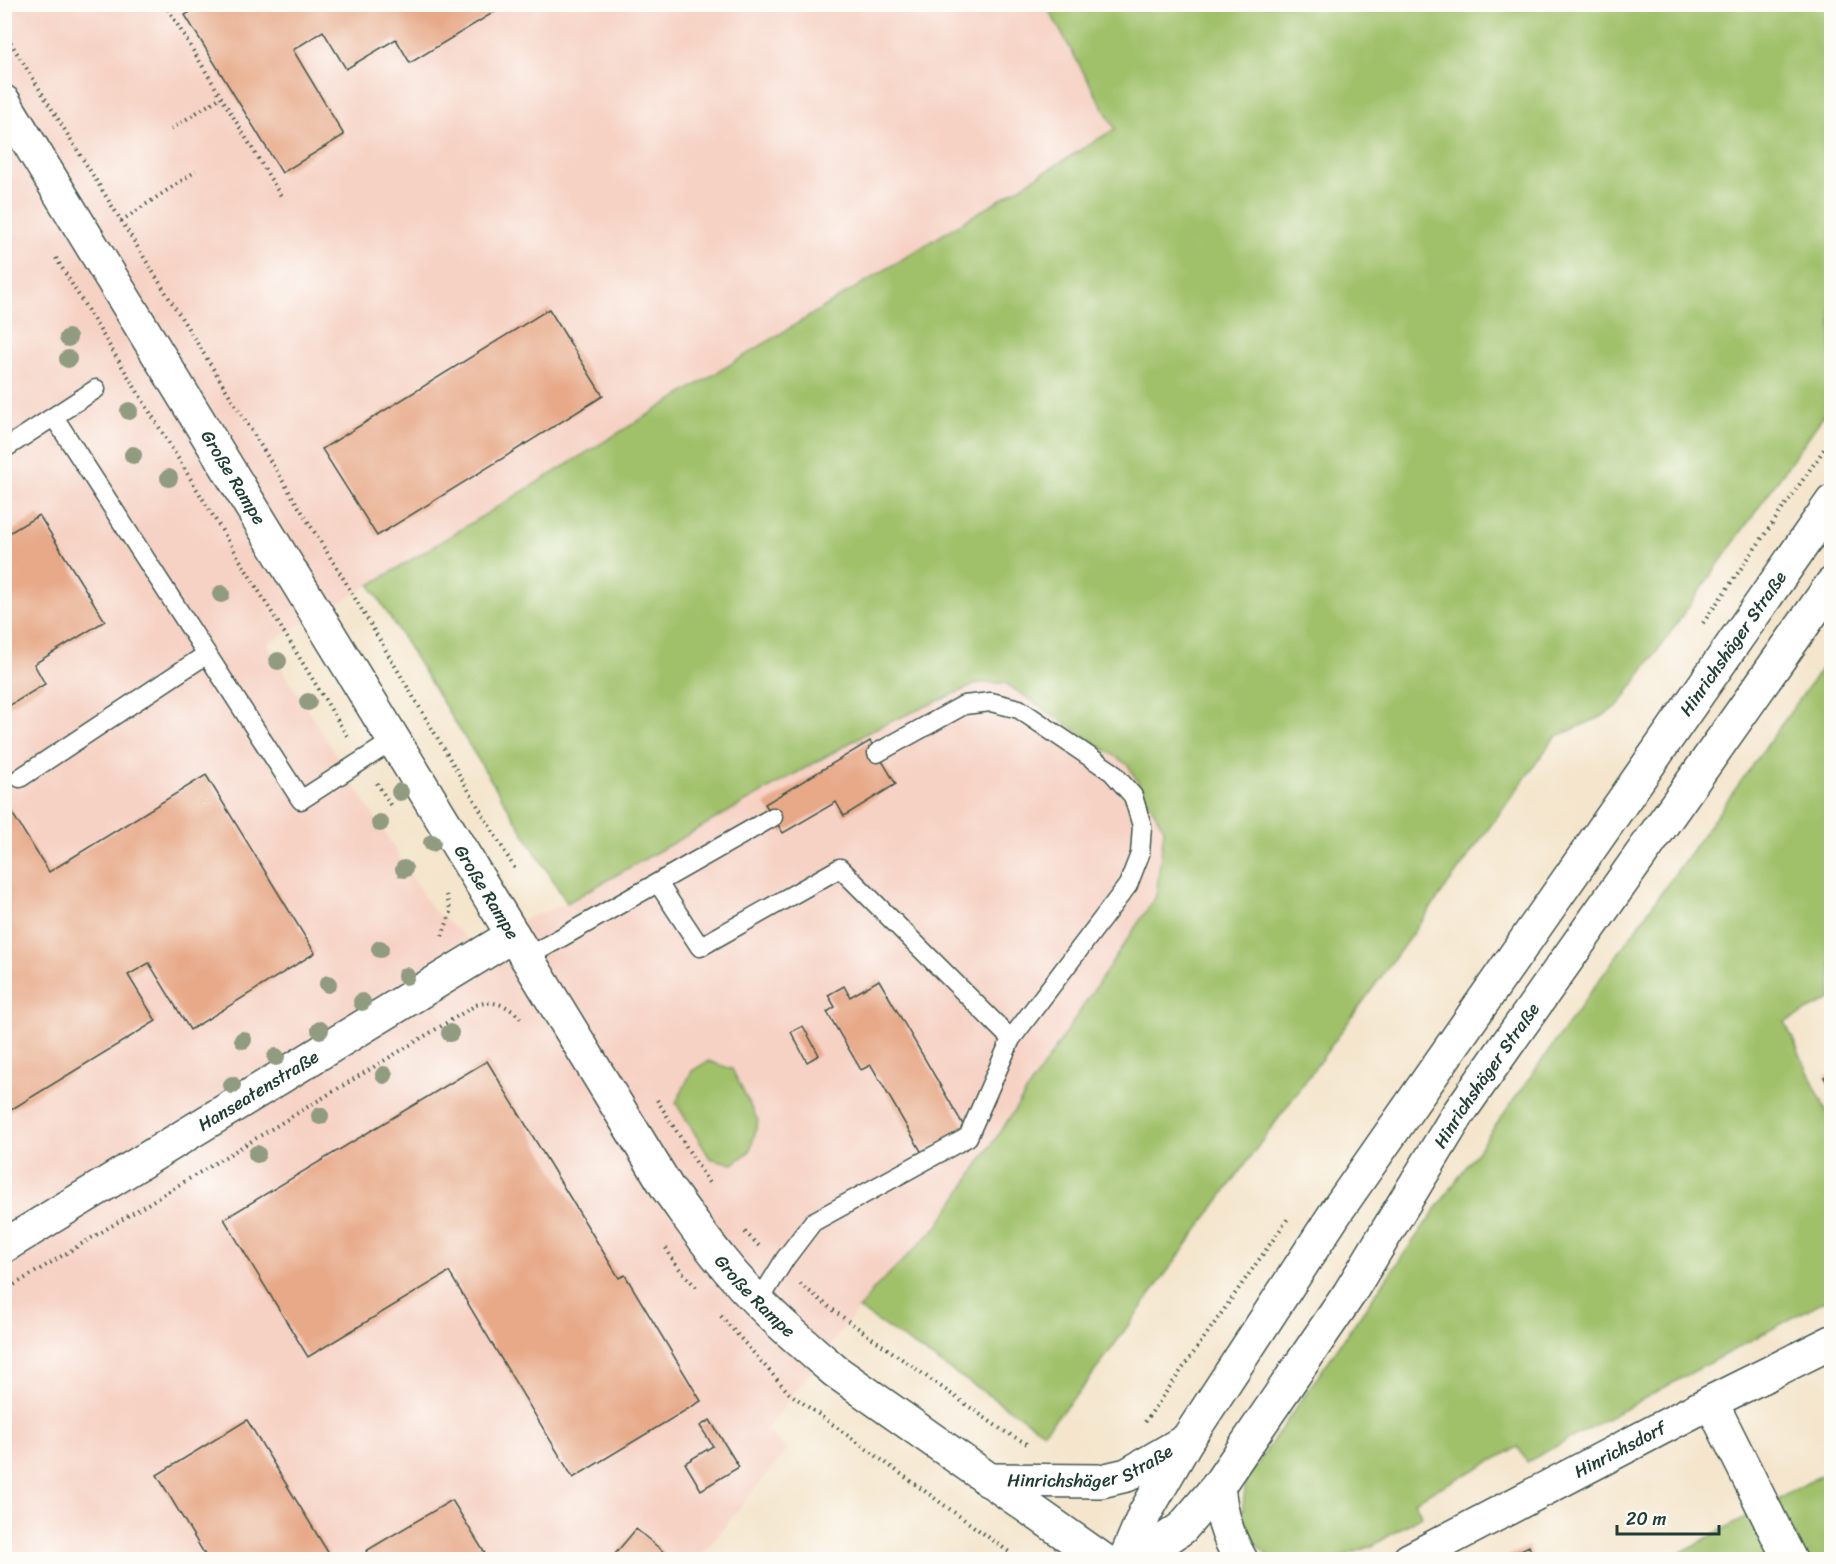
<svg xmlns="http://www.w3.org/2000/svg" width="1836" height="1564" font-family="Sriracha,sans-serif">
<style>
.built{fill:#f6d2c4}
.green{fill:#a0c16a;stroke:#607f4f;stroke-width:1.5}
.building{fill:#e7a988}
.lines{fill:none;stroke-linecap:round;stroke-linejoin:round}
.lane-casing{stroke:#3f564b;stroke-width:21}
.street-casing{stroke:#3f564b;stroke-width:36}
.secondary-casing{stroke:#3f564b;stroke-width:36}
.path{stroke:#3f564b;stroke-width:4;stroke-dasharray:1.5 4.5;stroke-linecap:butt}
.lane{stroke:#fff;stroke-width:18}
.street{stroke:#fff;stroke-width:33}
.secondary{stroke:#fff;stroke-width:33}
.tree{fill:#909b80}
.labels{text-anchor:middle;stroke-width:5;stroke-linejoin:round;paint-order:stroke}
.street-label{font-size:18px;fill:#1f3d34;stroke:#fdfcf7}
</style>
<rect width="100%" height="100%" fill="#fdfcf7"/>
<filter id="ink" filterUnits="userSpaceOnUse"><feTurbulence type="fractalNoise" baseFrequency=".0167" numOctaves="2"/><feDisplacementMap in="SourceGraphic" scale="12" xChannelSelector="R" yChannelSelector="G"/><feConvolveMatrix kernelMatrix="1 2 1 2 8 2 1 2 1" color-interpolation-filters="sRGB"/></filter>
<filter id="wash" filterUnits="userSpaceOnUse"><feTurbulence type="fractalNoise" baseFrequency=".008" numOctaves="4" result="noise"/><feDisplacementMap in="SourceGraphic" scale="24" xChannelSelector="R" yChannelSelector="G"/><feGaussianBlur stdDeviation="1.35" result="paint"/><feColorMatrix in="noise" values="0 0 0 0 0 0 0 0 0 0 0 0 0 0 0 0 0 1.4 0 .05"/><feComposite in="paint" operator="in"/></filter>
<g filter="url(#wash)">
<rect width="100%" height="100%" fill="#f4e5cc"/>
<path class="built" d="M5,5H1046L1116,129L370,585L267,644L432,909L470,940L567,903L876,728L979,683H1005L1128,765L1164,829L1156,896L938,1226L874,1289L766,1430L787,1449L699,1559L5,1560Z"/>
<path class="green" d="M1046,5H1831V405L1619,705L1601,717L1555,737L1085,1385L1044,1432L859,1309L874,1289L938,1226L1156,896L1164,829L1128,765L1005,683H979L876,728L567,903L370,585L1115,129Z
M1831,655V999L1785,1022L1831,1121V1297L1527,1462L1518,1447L1414,1501L1422,1516L1372,1546L1335,1559H1271L1251,1540L1242,1515L1246,1480L1359,1317Z
M708,1061L732,1069L758,1121L750,1151L733,1164L710,1158L676,1103L692,1071Z
M1831,1460V1559L1685,1560L1678,1554L1827,1472Z"/>
<g id="blocks">
<path class="building" d="M203,5H506L410,63L396,39L346,69L323,31L293,50L344,135L282,173L185,15Z
M549,309L603,396L377,536L322,449Z
M39,515L105,621L34,664L45,684L4,709V536Z
M870,741L896,784L844,816L836,802L783,833L765,804Z
M206,775L315,953L190,1030L149,963L128,975L156,1021L9,1111L4,1103V800L49,872Z
M879,980L965,1128L922,1153L871,1065L861,1070L827,1012L835,1007L828,995L844,986L850,997Z
M803,1026L819,1055L807,1062L791,1032Z
M487,1061L619,1278L625,1275L701,1401L573,1478L449,1272L308,1357L224,1219Z
M1832,1073V1092L1824,1077Z
M247,1420L329,1554L319,1560H208L157,1475Z
M710,1420L739,1467L701,1490L685,1463L713,1446L700,1426Z
M452,1500L489,1560H371L366,1551Z
M636,1529L664,1552L658,1560H610Z
M1529,1546L1533,1556L1525,1560H1507L1506,1557Z"/>
</g>
</g>
<g filter="url(#ink)">
<use href="#blocks" fill-opacity="0" stroke="#3f564b" stroke-width="1.5"/>
<g class="lines">
<defs>
<path id="lane" d="M54,417L301,800L394,740
M4,449L96,389
M20,778L207,654
M658,883L700,947L840,868L1011,1039
M527,957L773,817
M758,1303L785,1259L813,1222L968,1137L1011,1039L1128,885L1140,854L1142,826L1133,796L1112,772L1019,709L991,702L964,705L877,753"/>
<g id="street">
<path id="s1" d="M4,102L668,1189C685,1212 701,1236 720,1259C753,1301 794,1336 835,1371L1103,1560"/>
<path id="s2" d="M4,1246L513,935"/>
<path d="M1711,1402L1790,1560"/>
<path id="s3" d="M988,1480L1101,1481L1127,1475L1187,1440"/>
<path d="M1218,1486C1221,1514 1227,1536 1241,1560"/>
<path id="s4" d="M1409,1560L1711,1402L1832,1342"/>
</g>
<g id="secondary">
<path id="s5" d="M1125,1560L1145,1513L1187,1440L1338,1209L1832,502"/>
<path id="s6" d="M1136,1560L1182,1528L1218,1486L1349,1294L1458,1114L1832,584"/>
</g>
</defs>
<use href="#lane" class="lane-casing"/>
<use href="#street" class="street-casing"/>
<use href="#secondary" class="secondary-casing"/>
<path class="path" d="M165,4L281,196
M97,9L103,4
M4,32L343,578L515,869
M171,129L221,97
M121,221L196,171
M56,258L349,739
M1703,623L1832,438
M377,783L392,808
M442,936L451,912L446,895
M657,1100L709,1183
M745,1232L761,1248
M666,1248L676,1265L696,1287
M800,1284L837,1313L1002,1430L1029,1445
M4,1291L476,1005C495,999 510,1006 523,1021
M721,1316L789,1393L1009,1552L1016,1560
M1145,1422L1289,1217"/>
<use href="#lane" class="lane"/>
<use href="#street" class="street"/>
<use href="#secondary" class="secondary"/>
</g>
<g class="tree">
<circle cx="68" cy="338" r="9"/>
<circle cx="68" cy="359" r="9"/>
<circle cx="129" cy="411" r="9"/>
<circle cx="133" cy="455" r="9"/>
<circle cx="169" cy="478" r="9"/>
<circle cx="221" cy="594" r="9"/>
<circle cx="278" cy="661" r="9"/>
<circle cx="308" cy="702" r="9"/>
<circle cx="400" cy="792" r="9"/>
<circle cx="380" cy="823" r="9"/>
<circle cx="432" cy="843" r="9"/>
<circle cx="404" cy="869" r="9"/>
<circle cx="380" cy="949" r="9"/>
<circle cx="406" cy="976" r="9"/>
<circle cx="328" cy="984" r="9"/>
<circle cx="362" cy="1002" r="9"/>
<circle cx="320" cy="1030" r="9"/>
<circle cx="450" cy="1033" r="9"/>
<circle cx="243" cy="1040" r="9"/>
<circle cx="276" cy="1057" r="9"/>
<circle cx="384" cy="1075" r="9"/>
<circle cx="232" cy="1085" r="9"/>
<circle cx="320" cy="1116" r="9"/>
<circle cx="257" cy="1154" r="9"/>
</g>
</g>
<g class="labels">
<g class="street-label">
<text dy="6" stroke="none"><textPath href="#s1" startOffset="440">Große Rampe</textPath></text>
<text dy="6" stroke="none"><textPath href="#s5" startOffset="1101">Hinrichshäger Straße</textPath></text>
<text dy="6" stroke="none"><textPath href="#s1" startOffset="926">Große Rampe</textPath></text>
<text dy="6" stroke="none"><textPath href="#s6" startOffset="602">Hinrichshäger Straße</textPath></text>
<text dy="6" stroke="none"><textPath href="#s2" startOffset="298">Hanseatenstraße</textPath></text>
<text dy="6" stroke="none"><textPath href="#s1" startOffset="1412">Große Rampe</textPath></text>
<text dy="6" stroke="none"><textPath href="#s4" startOffset="238">Hinrichsdorf</textPath></text>
<text dy="6" stroke="none"><textPath href="#s3" startOffset="105">Hinrichshäger Straße</textPath></text>
</g>
</g>
<rect width="1836" height="1564" fill="none" stroke="#fdfcf7" stroke-width="24"/>
<path d="M1617 1525v9h102v-9" fill="none" stroke="#1f3d34" stroke-width="3"/>
<text x="1626" y="1525" font-size="18" fill="#1f3d34" stroke="#fdfcf7" stroke-width="4.5" paint-order="stroke">20 m</text>
</svg>
